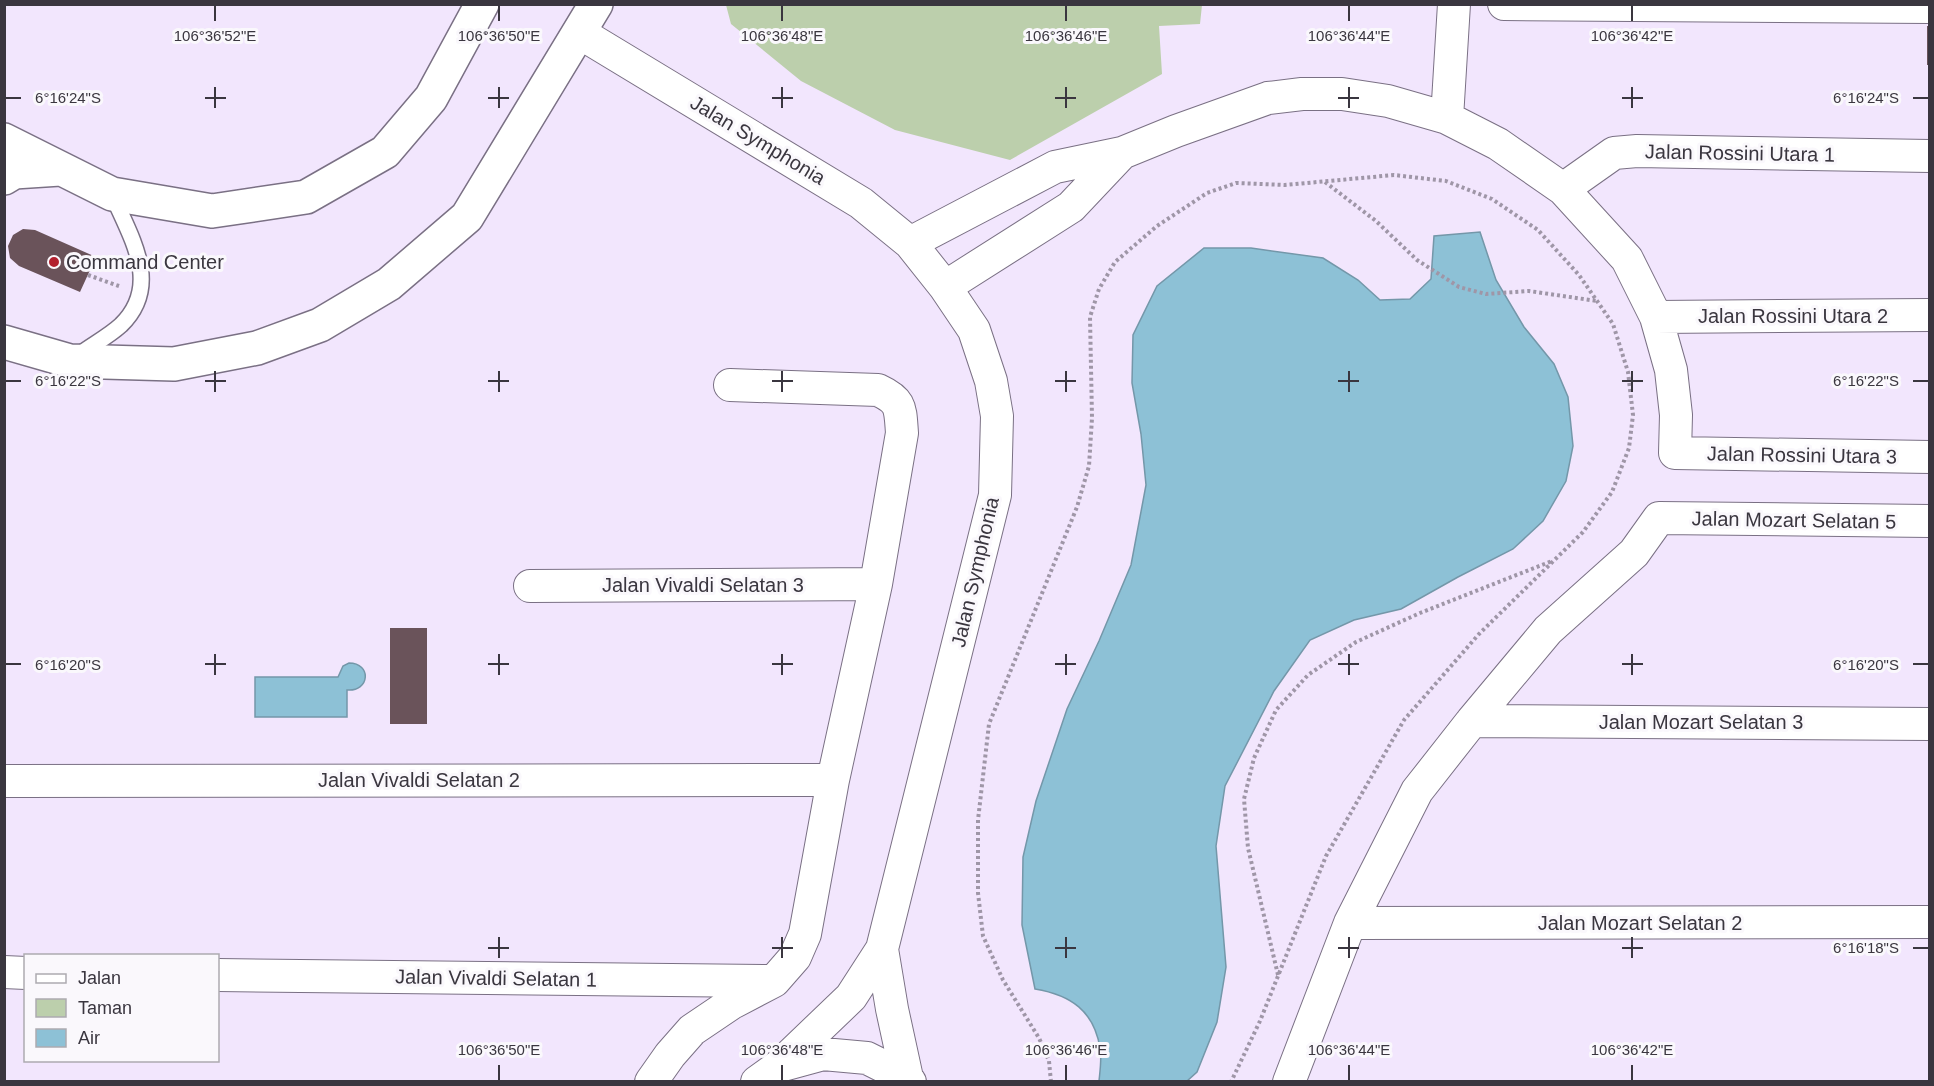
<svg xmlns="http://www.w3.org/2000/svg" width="1934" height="1086" font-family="Helvetica,sans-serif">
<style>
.green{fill:#bccfac}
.water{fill:#8dc1d6;stroke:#7497a9;stroke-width:1.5}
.building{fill:#6a535a}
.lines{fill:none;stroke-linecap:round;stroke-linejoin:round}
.lane-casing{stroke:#7a7084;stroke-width:18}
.street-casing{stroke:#7a7084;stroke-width:34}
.secondary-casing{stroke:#7a7084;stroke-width:36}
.path{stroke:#9f96a7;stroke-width:4;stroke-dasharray:3 3;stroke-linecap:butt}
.lane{stroke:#fff;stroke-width:15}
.street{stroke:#fff;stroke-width:32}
.secondary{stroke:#fff;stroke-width:33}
.ticks{fill:none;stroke:#3a363f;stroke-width:2}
.poi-dot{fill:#b2202e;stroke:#faf8fc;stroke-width:2}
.labels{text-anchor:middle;stroke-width:6;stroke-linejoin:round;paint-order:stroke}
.street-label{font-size:20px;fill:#3a363f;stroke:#faf8fc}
.poi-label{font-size:20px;fill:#3a363f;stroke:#faf8fc;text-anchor:start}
.ticks-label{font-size:15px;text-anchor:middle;fill:#3a363f;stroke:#faf8fc;stroke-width:6;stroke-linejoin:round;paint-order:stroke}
</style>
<rect width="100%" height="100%" fill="#f2e6fd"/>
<path class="green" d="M726,5V4L1202,5L1200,24L1159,26L1162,74L1010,160L895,130L801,81L731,24Z"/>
<path class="water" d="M1480,232L1496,280L1524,327L1554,364L1568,397L1573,446L1566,481L1543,521L1513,549L1458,577L1401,609L1354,620L1310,640L1274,691L1225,786L1216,846L1226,967L1217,1022L1197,1072L1187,1081H1099C1100,1071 1102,1058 1100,1048C1094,1011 1071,995 1035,989L1022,925L1023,857L1036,801L1067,709L1099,641L1131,565L1146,485L1141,434L1132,383L1133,335L1157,286L1204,248H1251L1323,258L1358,280L1380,300L1410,299L1431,279L1434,236Z
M349,663C372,663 370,692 347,690V717H255V677H338L343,666Z"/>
<path class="building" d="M1927,26H1930V65H1927Z
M23,229L35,230L96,257L80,292L19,266L10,258L8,246L13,235Z
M390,628H427V724H390Z"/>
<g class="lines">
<defs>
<path id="lane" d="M76,357C90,346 108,337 121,325C162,285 131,238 112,194"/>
<path id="street" d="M1504,4L1930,7
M580,33L861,203L910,243L945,287L974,330L991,381L997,416L995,495L882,949
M1447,118L1454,4
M1563,189L1614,153L1637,151L1930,156
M910,243L1055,167L1122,153L1176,131L1268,98L1302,94H1342L1388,101L1447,118L1498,144L1563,189L1627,259L1656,317L1671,370L1676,415L1675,453L1930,457
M945,287L1071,207L1122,153
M1656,317L1930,315
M530,586L876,584
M1472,721L1930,724
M4,781L833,780
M1350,923L1930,922
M4,972L26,973
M218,975L770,981
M779,1066L851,997L882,949L892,1009L907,1078
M651,1082L670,1055L692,1030L732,1003L774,981L795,957L805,934L833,780L876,584L902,433C900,408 902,401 878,390L730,385
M757,1082L779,1066L823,1054L867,1058L907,1078L910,1082
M1289,1082L1350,923L1417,791L1472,721L1548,630L1634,553L1659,518L1930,521"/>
<path id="secondary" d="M4,140L112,194L212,211L306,197L385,152L431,98L482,4
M4,178L14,172L60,169
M4,342L70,361L174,364L257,348L320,325L389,284L467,217L596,4"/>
</defs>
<use href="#lane" class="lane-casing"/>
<use href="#street" class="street-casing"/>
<use href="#secondary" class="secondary-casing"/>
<path class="path" d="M1325,182L1376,221L1417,260L1459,287L1486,294L1529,291L1597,301
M88,275L119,286
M1278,975L1248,848L1244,799L1254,758L1276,710L1308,675L1356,642L1420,613L1552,561
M1051,1082L1049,1061L1039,1038L1003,980L983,936L978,893V820L989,724L1077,507L1089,466L1092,418L1090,317L1099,289L1115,262L1157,226L1207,193L1236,183L1285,185L1394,175L1446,181L1492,199L1538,230L1579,275L1613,324L1628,372L1633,415L1629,448L1612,492L1583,532L1479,634L1404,720L1326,856L1260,1021L1231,1082"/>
<use href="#lane" class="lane"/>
<use href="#street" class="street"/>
<use href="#secondary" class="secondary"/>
</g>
<path class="ticks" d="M215,6V21M499,6V21M782,6V21M1066,6V21M1349,6V21M1632,6V21M215,87V108M499,87V108M782,87V108M1066,87V108M1349,87V108M1632,87V108M6,98H21M205,98H226M488,98H509M772,98H793M1055,98H1076M1338,98H1359M1622,98H1643M1913,98H1928M215,371V392M499,371V392M782,371V392M1066,371V392M1349,371V392M1632,371V392M6,381H21M205,381H226M488,381H509M772,381H793M1055,381H1076M1338,381H1359M1622,381H1643M1913,381H1928M215,654V675M499,654V675M782,654V675M1066,654V675M1349,654V675M1632,654V675M6,664H21M205,664H226M488,664H509M772,664H793M1055,664H1076M1338,664H1359M1622,664H1643M1913,664H1928M499,937V958M782,937V958M1066,937V958M1349,937V958M1632,937V958M488,948H509M772,948H793M1055,948H1076M1338,948H1359M1622,948H1643M1913,948H1928M499,1065V1080M782,1065V1080M1066,1065V1080M1349,1065V1080M1632,1065V1080"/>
<circle class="poi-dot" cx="54" cy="262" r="6"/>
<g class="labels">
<g class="street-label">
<text transform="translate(758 140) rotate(31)" y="7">Jalan Symphonia</text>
<text transform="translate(1740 153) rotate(1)" y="7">Jalan Rossini Utara 1</text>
<text x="1793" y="323">Jalan Rossini Utara 2</text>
<text transform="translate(1802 455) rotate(1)" y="7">Jalan Rossini Utara 3</text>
<text transform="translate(1794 520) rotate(1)" y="7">Jalan Mozart Selatan 5</text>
<text transform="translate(975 572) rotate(-77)" y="7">Jalan Symphonia</text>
<text x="703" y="592">Jalan Vivaldi Selatan 3</text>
<text x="1701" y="729">Jalan Mozart Selatan 3</text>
<text x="419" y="787">Jalan Vivaldi Selatan 2</text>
<text x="1640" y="930">Jalan Mozart Selatan 2</text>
<text transform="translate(496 978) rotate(1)" y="7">Jalan Vivaldi Selatan 1</text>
</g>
<g class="poi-label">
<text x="66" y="269">Command Center</text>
</g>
</g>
<g class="ticks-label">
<text x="215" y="41">106°36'52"E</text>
<text x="499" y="41">106°36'50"E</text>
<text x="782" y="41">106°36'48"E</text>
<text x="1066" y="41">106°36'46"E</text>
<text x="1349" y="41">106°36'44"E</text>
<text x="1632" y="41">106°36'42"E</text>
<text x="1866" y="103">6°16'24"S</text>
<text x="68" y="103">6°16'24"S</text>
<text x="1866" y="386">6°16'22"S</text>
<text x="68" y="386">6°16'22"S</text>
<text x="1866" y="670">6°16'20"S</text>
<text x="68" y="670">6°16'20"S</text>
<text x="1866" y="953">6°16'18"S</text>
<text x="499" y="1055">106°36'50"E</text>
<text x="782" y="1055">106°36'48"E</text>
<text x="1066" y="1055">106°36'46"E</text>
<text x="1349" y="1055">106°36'44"E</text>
<text x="1632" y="1055">106°36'42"E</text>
</g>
<rect width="1934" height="1086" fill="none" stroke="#3a363f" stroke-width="12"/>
<rect x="24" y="954" width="195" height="108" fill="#faf8fc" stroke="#adaab0" stroke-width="1.5"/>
<rect x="36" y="974" width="30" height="9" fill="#ffffff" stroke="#adaab0" stroke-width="1.5"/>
<text x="78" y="984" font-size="18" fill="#3a363f">Jalan</text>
<rect x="36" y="999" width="30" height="18" fill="#bccfac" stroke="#adaab0" stroke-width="1.5"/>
<text x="78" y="1014" font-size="18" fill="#3a363f">Taman</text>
<rect x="36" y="1029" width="30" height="18" fill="#8dc1d6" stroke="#adaab0" stroke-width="1.5"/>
<text x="78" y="1044" font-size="18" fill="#3a363f">Air</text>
</svg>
